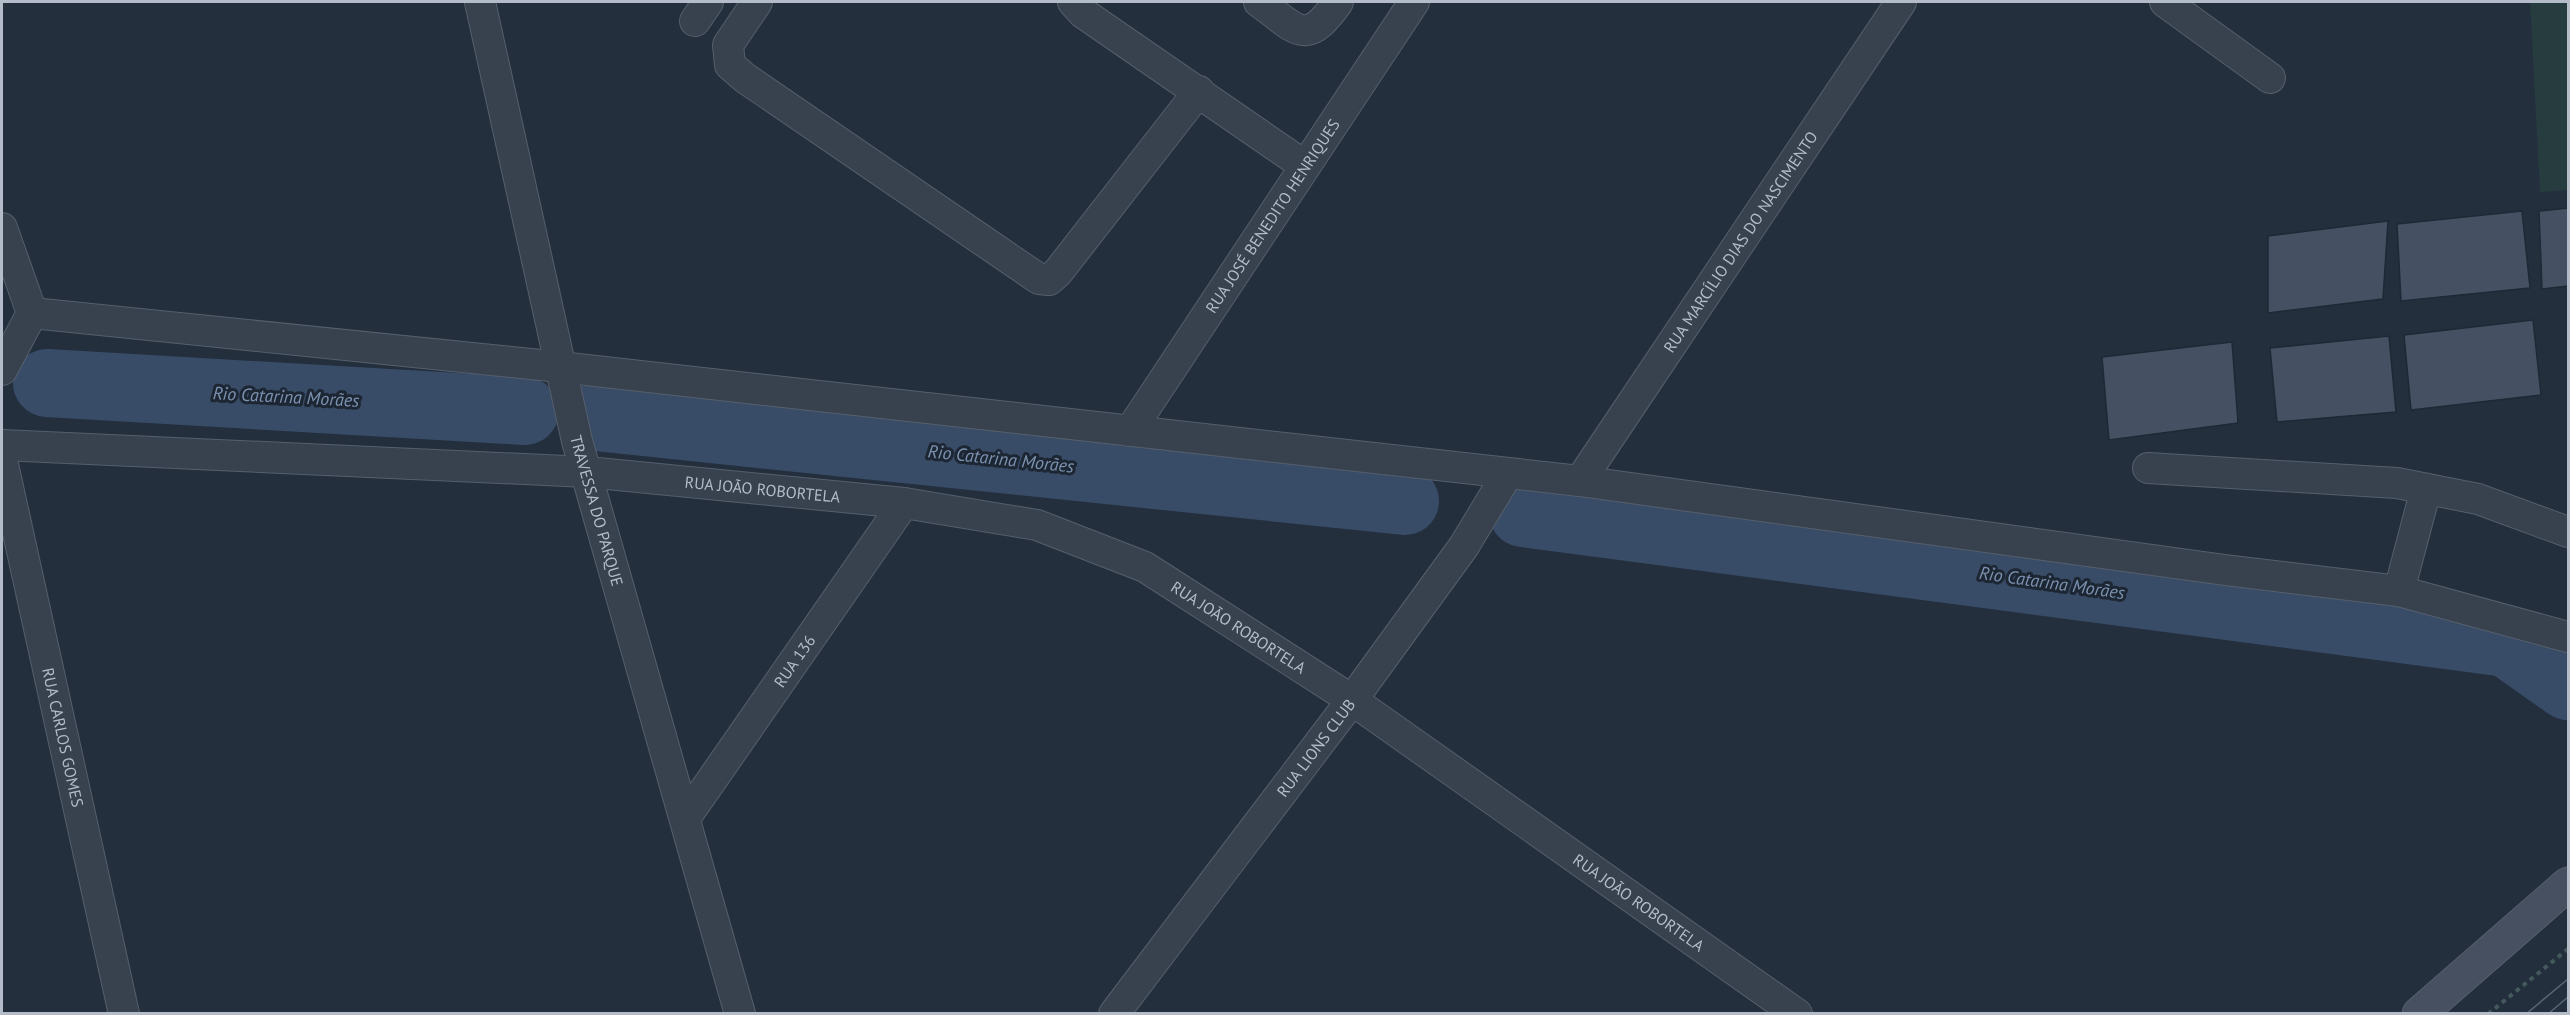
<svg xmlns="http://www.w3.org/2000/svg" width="2570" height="1015" font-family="'PT Sans',sans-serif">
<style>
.green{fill:#263c3f}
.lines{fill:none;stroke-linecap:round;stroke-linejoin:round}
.river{stroke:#394c67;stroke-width:68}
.building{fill:#455162;stroke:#1f2835;stroke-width:1.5}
.minor-casing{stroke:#565f6c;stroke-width:32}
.secondary-casing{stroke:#565f6c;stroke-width:35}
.path{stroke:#44595c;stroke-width:4;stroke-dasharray:4.5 4.5;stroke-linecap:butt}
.minor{stroke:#38414e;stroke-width:30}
.secondary{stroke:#465061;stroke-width:33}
.tram{stroke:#5a6575;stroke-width:1.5}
.labels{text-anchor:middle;stroke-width:6;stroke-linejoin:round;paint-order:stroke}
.street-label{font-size:16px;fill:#b4bcc9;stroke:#1d2633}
.water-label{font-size:18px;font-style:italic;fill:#7c92b1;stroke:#1d2633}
</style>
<rect width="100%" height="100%" fill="#242f3e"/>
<path class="green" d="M2530,2H2568V190L2540,192Z"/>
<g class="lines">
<path class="river" d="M47,383L525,411
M596,417L1405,501
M1523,513L2507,643L2568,686"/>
</g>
<path class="building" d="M2568,208V286L2542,289L2539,211Z
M2522,211L2530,288L2401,301L2397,224Z
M2388,221L2383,299L2268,313V236Z
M2533,320L2541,395L2411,410L2404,335Z
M2389,336L2396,412L2277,422L2270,348Z
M2232,342L2238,423L2109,440L2102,357Z"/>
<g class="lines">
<defs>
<g id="minor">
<path id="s1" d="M480,2L577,441L740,1014"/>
<path d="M757,2L728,45L730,65L745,78L1039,279L1049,280L1058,272L1199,91"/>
<path d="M1073,2L1083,13L1305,166"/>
<path d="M1259,2C1297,29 1305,49 1338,2"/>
<path d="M2165,2L2270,78"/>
<path d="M695,21L708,2"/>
<path d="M2,228L32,313"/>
<path d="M32,313L560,367L1580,481L2225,570L2399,591L2568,637"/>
<path d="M2,370L32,313"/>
<path id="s2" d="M1130,431L1414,2"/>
<path id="s3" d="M2,445L587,472L904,503L1037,525L1145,567L1352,700L1797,1014"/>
<path id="s4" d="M2,460L124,1014"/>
<path d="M2148,468L2397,483L2478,499L2568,532"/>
<path id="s5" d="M1580,481L1901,2"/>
<path d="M2399,591L2426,489"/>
<path id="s6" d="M686,817L904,503"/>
<path id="s7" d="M1114,1014L1352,700L1464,546L1508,473"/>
</g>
<path id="secondary" d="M2419,1014L2568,884"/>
</defs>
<use href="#minor" class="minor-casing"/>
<use href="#secondary" class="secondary-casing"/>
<path class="path" d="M2488,1014L2568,949"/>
<use href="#minor" class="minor"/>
<use href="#secondary" class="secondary"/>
<path class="tram" d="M2526,1014L2568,979
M2548,1014L2568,997"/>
</g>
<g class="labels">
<g class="street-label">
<text dy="6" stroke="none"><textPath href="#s2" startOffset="258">RUA JOSÉ BENEDITO HENRIQUES</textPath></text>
<text dy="6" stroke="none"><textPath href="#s5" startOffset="288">RUA MARCÍLIO DIAS DO NASCIMENTO</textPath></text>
<text dy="6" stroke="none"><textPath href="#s3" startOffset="762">RUA JOÃO ROBORTELA</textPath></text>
<text dy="6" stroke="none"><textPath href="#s1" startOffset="522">TRAVESSA DO PARQUE</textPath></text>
<text dy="6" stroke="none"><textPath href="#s3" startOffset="1266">RUA JOÃO ROBORTELA</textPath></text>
<text dy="6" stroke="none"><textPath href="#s6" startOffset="190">RUA 136</textPath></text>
<text dy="6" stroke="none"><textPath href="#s4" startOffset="284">RUA CARLOS GOMES</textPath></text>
<text dy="6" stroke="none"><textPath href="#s7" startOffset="334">RUA LIONS CLUB</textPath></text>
<text dy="6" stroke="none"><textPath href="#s3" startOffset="1752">RUA JOÃO ROBORTELA</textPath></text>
</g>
<g class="water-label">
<text transform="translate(286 397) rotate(3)" y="6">Rio Catarina Morães</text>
<text transform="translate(1001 459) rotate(6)" y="6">Rio Catarina Morães</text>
<text transform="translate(2052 583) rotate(8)" y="6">Rio Catarina Morães</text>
</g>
</g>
<rect width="2570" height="1015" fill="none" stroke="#b4bcc9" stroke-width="6"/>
</svg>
